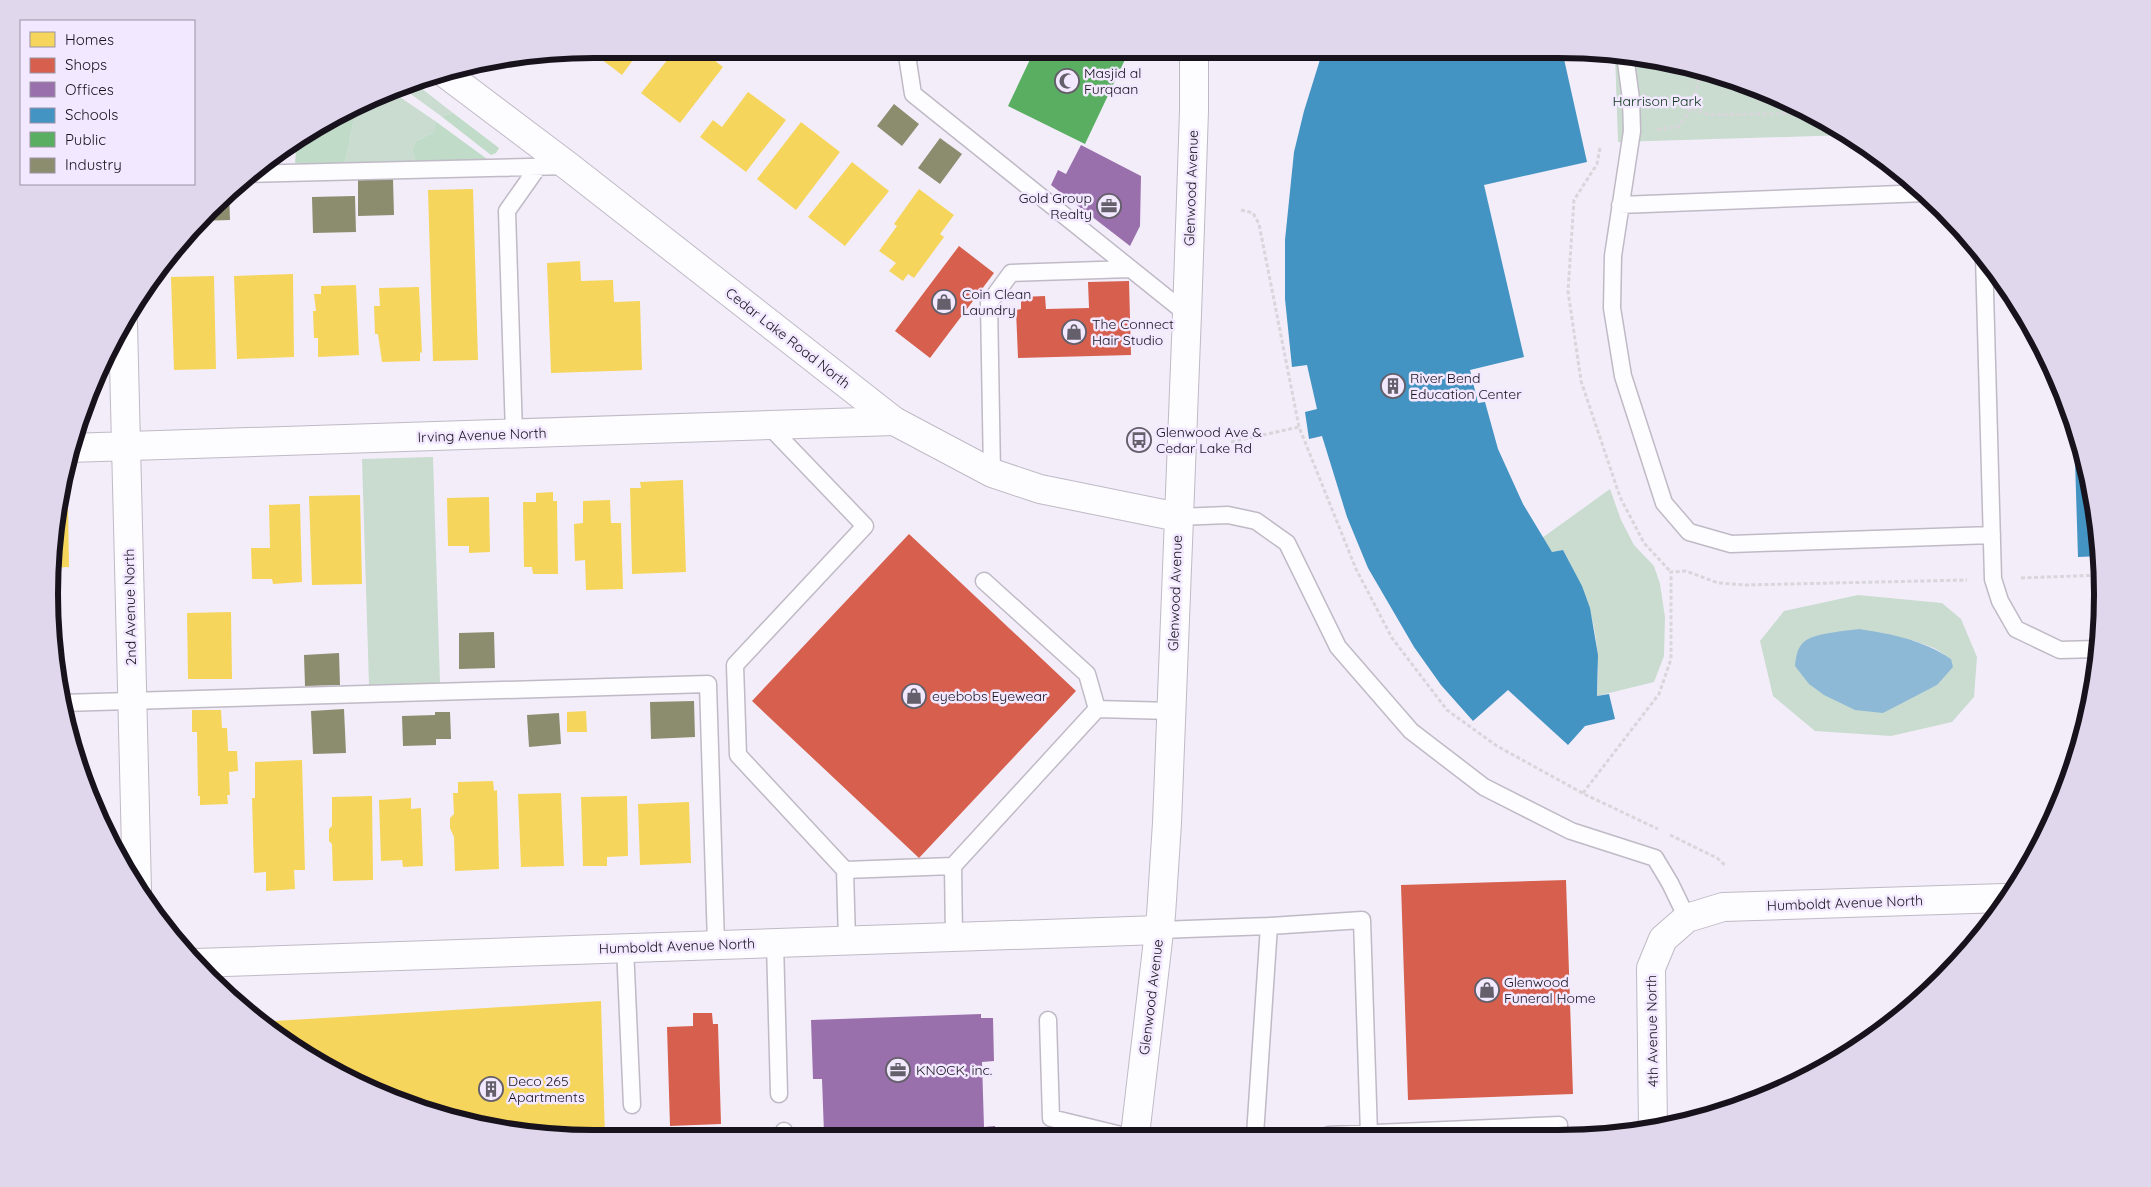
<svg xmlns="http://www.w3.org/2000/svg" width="2151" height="1187" font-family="Quicksand,sans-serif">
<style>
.green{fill:#c9dccf;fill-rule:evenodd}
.forest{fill:#c0dbc8}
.water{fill:#8eb9d6}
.homes{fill:#f6d55c}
.shops{fill:#d6604d}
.offices{fill:#9970ab}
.schools{fill:#4393c3}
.public{fill:#5aae61}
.industry{fill:#8c8c6e}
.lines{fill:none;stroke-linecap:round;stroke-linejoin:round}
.service-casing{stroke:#bfbac5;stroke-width:19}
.minor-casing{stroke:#bfbac5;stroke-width:30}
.tertiary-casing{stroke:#bfbac5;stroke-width:30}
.path{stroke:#d8d6db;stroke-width:3;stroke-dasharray:4 2.5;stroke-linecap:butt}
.service{stroke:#fdfcfe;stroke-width:16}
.minor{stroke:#fdfcfe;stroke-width:28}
.tertiary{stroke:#fdfcfe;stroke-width:28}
.labels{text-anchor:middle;stroke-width:5;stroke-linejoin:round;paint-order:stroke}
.poi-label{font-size:14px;fill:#17121c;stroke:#f2e8ff;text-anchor:start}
.park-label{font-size:14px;fill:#0b3316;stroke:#f2e8ff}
.street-label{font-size:14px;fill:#17121c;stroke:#f2e8ff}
.rim{fill:none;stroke:#17121c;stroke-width:6}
</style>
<rect width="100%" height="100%" fill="#f3edfa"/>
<path class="green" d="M1615,54L1699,67L1830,122L1848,135L1618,142Z
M412,81L453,113L441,116L401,87Z
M394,93L435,121L434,132L416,141L412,150L416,162L345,163L355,115L374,98Z
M433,457L440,683L369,685L362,459Z
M1610,489L1621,520L1634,545L1654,566L1660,584L1665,617L1664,656L1654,682L1597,696C1602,637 1591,602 1563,550L1552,552L1542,538Z
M1858,595L1942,603L1961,619L1977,657L1974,697L1952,722L1891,736L1815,731L1773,696L1760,641L1784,611ZM1912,640L1934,648L1951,659L1937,685L1911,697Z"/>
<path class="forest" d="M391,90L394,93L374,98L355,115L345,163H295L297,138L321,122Z
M453,113L499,148L496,153L491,155L441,116Z
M435,121L487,159L416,162L412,150L416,141L434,132Z"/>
<path class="water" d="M1859,629C1892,634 1923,640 1951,659L1953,667L1937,685L1883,713L1855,710L1824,695L1809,684L1795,666C1796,657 1797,647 1805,641C1816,633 1845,631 1859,629Z"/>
<path class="homes" d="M588,49H641L622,75Z
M676,49H700L723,67L680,123L641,93Z
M748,92L786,120L746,172L700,137L713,120L722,127Z
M801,122L840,152L796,210L757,179Z
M852,162L889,191L845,246L808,217Z
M473,189L478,360L433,361L428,190Z
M919,189L954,215L940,234L944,237L914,278L908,274L903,281L889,271L896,263L879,251L897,226L894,224Z
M580,261L581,281L613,280L614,302L640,301L642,370L551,373L547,263Z
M293,274L294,357L237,359L234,276Z
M214,276L216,369L174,370L171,277Z
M356,285L359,355L318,357V338H314L313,311H316L314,294H321V286Z
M419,287L422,353L420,352V361L382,362L378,334H375L374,306H380L379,288Z
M683,480L686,572L632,574L630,488H641L640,482Z
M553,492V501H557L558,574H533L532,567H524L523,502H536V493Z
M360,495L362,584L312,585L309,496Z
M489,497L490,552L469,553V546H448L447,498Z
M610,500L611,523H621L623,589L586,590L585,560L575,561L574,524L583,523V501Z
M59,504H68L69,567L50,568Z
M300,504L302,582L273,584L272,579H252L251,548H270L269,505Z
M231,612L232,679H188L187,613Z
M192,710H221L222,728H227L228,751H237L238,771L229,772L230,795H227L228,804L200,805V796H198L197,732H192Z
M586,711L587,732H567V712Z
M73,750H82L83,779H82Z
M302,760L305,870H294L295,889L266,891V872L254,873L252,798H255V762Z
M493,781L494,791L497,790L499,869L455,871L454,837L450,828V818L454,814L453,793H458V782Z
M561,793L564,866L521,867L518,794Z
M372,796L373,880L333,881L332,844L329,841V829L332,826V797Z
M627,796L628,856L607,857V866H583L581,797Z
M411,798V809L421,808L423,866L403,867L402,860L381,861L379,800Z
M689,802L691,863L640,865L638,804Z
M601,1001L605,1137H558L452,1120L321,1065L258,1022Z"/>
<path class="shops" d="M959,246L994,273L930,358L895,331Z
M1129,281L1131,355L1018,358L1016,310L1021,309V297L1045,296L1046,309L1089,308L1088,282Z
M909,534L1076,691L919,858L752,701Z
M1566,880L1573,1094L1408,1100L1401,885Z
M693,1013H712L713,1024H718L721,1124L670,1126L667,1027L693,1026Z"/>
<path class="offices" d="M1081,145L1141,176L1140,226L1130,246L1051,185L1058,170L1066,174Z
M981,1014V1018H993L994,1061L982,1062L984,1127L995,1126L996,1136H924V1130L824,1133L822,1079H813L811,1020Z"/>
<path class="schools" d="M1323,50H1562L1587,162L1484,185L1524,357L1470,370L1478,403L1485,402L1498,449L1523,504L1552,552L1563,550L1582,586L1590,608L1598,655L1597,696L1609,694L1615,719L1585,726L1568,745L1508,690L1473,721L1441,685L1414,647L1368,568L1347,517L1322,436L1309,439L1305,412L1317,409L1307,365L1292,367L1285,299V240L1294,152L1304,111Z
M2074,428L2084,452L2101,556L2078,557Z"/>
<path class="public" d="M1035,49H1130L1085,144L1008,106Z"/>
<path class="industry" d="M894,104L919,124L902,146L877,126Z
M940,138L962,154L940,184L918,168Z
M358,179H393L394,215L358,216Z
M229,192L230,220L198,221Z
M355,196L356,232L313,233L312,197Z
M494,632L495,668L459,669V633Z
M53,646H57V667H56Z
M339,653L340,685L305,686L304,655Z
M694,701L695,737L651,739L650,702Z
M344,709L346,753L313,754L311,711Z
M435,712H450L451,739H436V745L403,746L402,716L435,715Z
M559,713L561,744L529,747L527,715Z"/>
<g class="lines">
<defs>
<path id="service" d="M906,49L913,94L1187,314
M1625,55L1631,99L1632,131L1613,256L1612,308L1623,376L1664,503L1689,532L1731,544L1992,535
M248,174L568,166
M1620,205L1926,193
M1984,256L1993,579L2000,601L2016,629L2060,650L2098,649
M769,426L865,526L735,665L738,755L845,870
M514,434L507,211L538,167
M992,473L989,303L1011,273L1130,269
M1178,517L1228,515L1256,521L1287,543L1338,647L1411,731L1484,787L1571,831L1655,858L1670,883L1687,918
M984,581L1087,674L1097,709
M62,703L708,684L716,944
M1269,926L1362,920L1369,1134
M1159,930L1269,926L1255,1135
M954,937L953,866L1097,709L1171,711
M847,941L845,870L953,866
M775,942L779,1094
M625,947L632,1105
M1048,1020L1051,1118L1121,1135
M784,1131V1136
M1329,1135L1559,1125V1134"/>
<path id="minor" d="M123,323L137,890
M69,448L894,421
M195,963L1159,930
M1653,1128L1651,968L1663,939L1687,918L1723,907L2004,898"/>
<path id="tertiary" d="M442,71L568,166L894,421L992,473L1040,489L1178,517
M1135,1135L1161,915L1167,823L1187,314L1194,111V49"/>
</defs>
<use href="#service" class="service-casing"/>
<use href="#minor" class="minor-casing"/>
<use href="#tertiary" class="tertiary-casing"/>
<path class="path" d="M1691,108L1699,79L1705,70
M1657,130L1679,126L1691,108L1709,115L1809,113
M1600,148L1597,164L1574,200L1568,291L1581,381L1620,497L1644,543L1671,572
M1241,210L1253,213L1259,224L1299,427L1356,569L1392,638L1447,710L1497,746L1586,795L1658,829
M1231,442L1299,427
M2021,578L2101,575
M1583,793L1659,694L1671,659V572L1686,571L1718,583L1745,585L1967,580
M1670,835L1717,858L1726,866"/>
<use href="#service" class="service"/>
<use href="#minor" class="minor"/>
<use href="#tertiary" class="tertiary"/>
</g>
<defs>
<symbol id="mosque-ring" viewBox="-11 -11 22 22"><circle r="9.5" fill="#f2e8ff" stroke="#645f6a" stroke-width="1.5"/><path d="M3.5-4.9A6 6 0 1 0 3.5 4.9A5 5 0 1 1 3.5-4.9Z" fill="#645f6a"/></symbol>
<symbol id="office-ring" viewBox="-11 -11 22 22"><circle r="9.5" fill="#f2e8ff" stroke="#645f6a" stroke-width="1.5"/><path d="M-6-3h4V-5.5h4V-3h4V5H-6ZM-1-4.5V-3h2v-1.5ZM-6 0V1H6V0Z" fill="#645f6a"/></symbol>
<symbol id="shop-ring" viewBox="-11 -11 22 22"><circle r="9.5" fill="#f2e8ff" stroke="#645f6a" stroke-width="1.5"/><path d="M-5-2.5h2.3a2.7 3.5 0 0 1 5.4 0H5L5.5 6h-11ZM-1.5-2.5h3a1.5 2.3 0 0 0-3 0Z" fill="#645f6a"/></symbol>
<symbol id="building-ring" viewBox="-11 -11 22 22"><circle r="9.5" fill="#f2e8ff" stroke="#645f6a" stroke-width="1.5"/><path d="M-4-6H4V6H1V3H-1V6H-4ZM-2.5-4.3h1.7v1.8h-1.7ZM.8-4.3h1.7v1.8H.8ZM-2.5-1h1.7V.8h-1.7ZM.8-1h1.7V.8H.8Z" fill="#645f6a"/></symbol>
<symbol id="bus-ring" viewBox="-11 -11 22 22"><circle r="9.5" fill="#f2e8ff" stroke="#645f6a" stroke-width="1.5"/><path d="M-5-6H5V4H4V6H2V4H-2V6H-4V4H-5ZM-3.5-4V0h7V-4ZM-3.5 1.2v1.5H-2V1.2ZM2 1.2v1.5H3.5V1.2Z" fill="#645f6a"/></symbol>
</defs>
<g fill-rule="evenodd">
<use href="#mosque-ring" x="1053" y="67" width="28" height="28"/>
<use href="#office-ring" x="1095" y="192" width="28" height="28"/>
<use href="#shop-ring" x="930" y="288" width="28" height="28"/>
<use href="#shop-ring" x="1060" y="318" width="28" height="28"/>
<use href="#building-ring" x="1379" y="372" width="28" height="28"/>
<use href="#bus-ring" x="1125" y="426" width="28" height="28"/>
<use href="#shop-ring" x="900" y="682" width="28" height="28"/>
<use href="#shop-ring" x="1473" y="976" width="28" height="28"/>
<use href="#office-ring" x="884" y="1056" width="28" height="28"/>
<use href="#building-ring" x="477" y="1075" width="28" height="28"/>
</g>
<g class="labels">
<g class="poi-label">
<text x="1084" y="78">Masjid al<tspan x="1084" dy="16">Furqaan</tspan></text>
<text x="1092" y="203" text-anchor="end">Gold Group<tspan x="1092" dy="16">Realty</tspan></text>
<text x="962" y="299">Coin Clean<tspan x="962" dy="16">Laundry</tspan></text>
<text x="1092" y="329">The Connect<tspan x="1092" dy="16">Hair Studio</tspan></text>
<text x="1410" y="383">River Bend<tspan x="1410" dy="16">Education Center</tspan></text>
<text x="1156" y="437">Glenwood Ave &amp;<tspan x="1156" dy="16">Cedar Lake Rd</tspan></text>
<text x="932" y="701">eyebobs Eyewear</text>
<text x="1504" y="987">Glenwood<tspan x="1504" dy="16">Funeral Home</tspan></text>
<text x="916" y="1075">KNOCK, inc.</text>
<text x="508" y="1086">Deco 265<tspan x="508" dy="16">Apartments</tspan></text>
</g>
<g class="park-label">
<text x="1657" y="106">Harrison Park</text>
</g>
<g class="street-label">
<text transform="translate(1191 188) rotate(-88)" y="5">Glenwood Avenue</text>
<text transform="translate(788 338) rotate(38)" y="5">Cedar Lake Road North</text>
<text transform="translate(482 435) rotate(-2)" y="5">Irving Avenue North</text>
<text transform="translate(1175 593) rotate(-88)" y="5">Glenwood Avenue</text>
<text transform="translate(130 607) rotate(-91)" y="5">2nd Avenue North</text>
<text transform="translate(1845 903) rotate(-2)" y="5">Humboldt Avenue North</text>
<text transform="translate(677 946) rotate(-2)" y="5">Humboldt Avenue North</text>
<text transform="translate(1151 997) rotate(-83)" y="5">Glenwood Avenue</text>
<text transform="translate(1652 1031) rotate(-91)" y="5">4th Avenue North</text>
</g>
</g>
<path d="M0 0H2151V1187H0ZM594 58H1558A536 536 0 0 1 2094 594V594A536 536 0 0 1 1558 1130H594A536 536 0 0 1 58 594V594A536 536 0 0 1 594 58Z" fill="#e0d7ed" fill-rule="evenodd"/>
<path class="rim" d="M594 58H1558A536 536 0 0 1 2094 594V594A536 536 0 0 1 1558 1130H594A536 536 0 0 1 58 594V594A536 536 0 0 1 594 58Z"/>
<rect x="20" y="20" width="175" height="165" fill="#f2e8ff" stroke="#9a92a4"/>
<rect x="30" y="32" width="25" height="15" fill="#f6d55c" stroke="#9a92a4"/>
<text x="65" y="45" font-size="15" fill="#17121c">Homes</text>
<rect x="30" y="58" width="25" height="15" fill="#d6604d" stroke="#9a92a4"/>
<text x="65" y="70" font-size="15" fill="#17121c">Shops</text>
<rect x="30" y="82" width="25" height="15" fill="#9970ab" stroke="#9a92a4"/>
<text x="65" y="95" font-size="15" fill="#17121c">Offices</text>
<rect x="30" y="108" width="25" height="15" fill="#4393c3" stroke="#9a92a4"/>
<text x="65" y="120" font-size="15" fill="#17121c">Schools</text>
<rect x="30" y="132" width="25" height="15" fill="#5aae61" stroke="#9a92a4"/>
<text x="65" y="145" font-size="15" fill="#17121c">Public</text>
<rect x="30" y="158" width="25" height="15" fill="#8c8c6e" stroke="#9a92a4"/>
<text x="65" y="170" font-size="15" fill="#17121c">Industry</text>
</svg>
